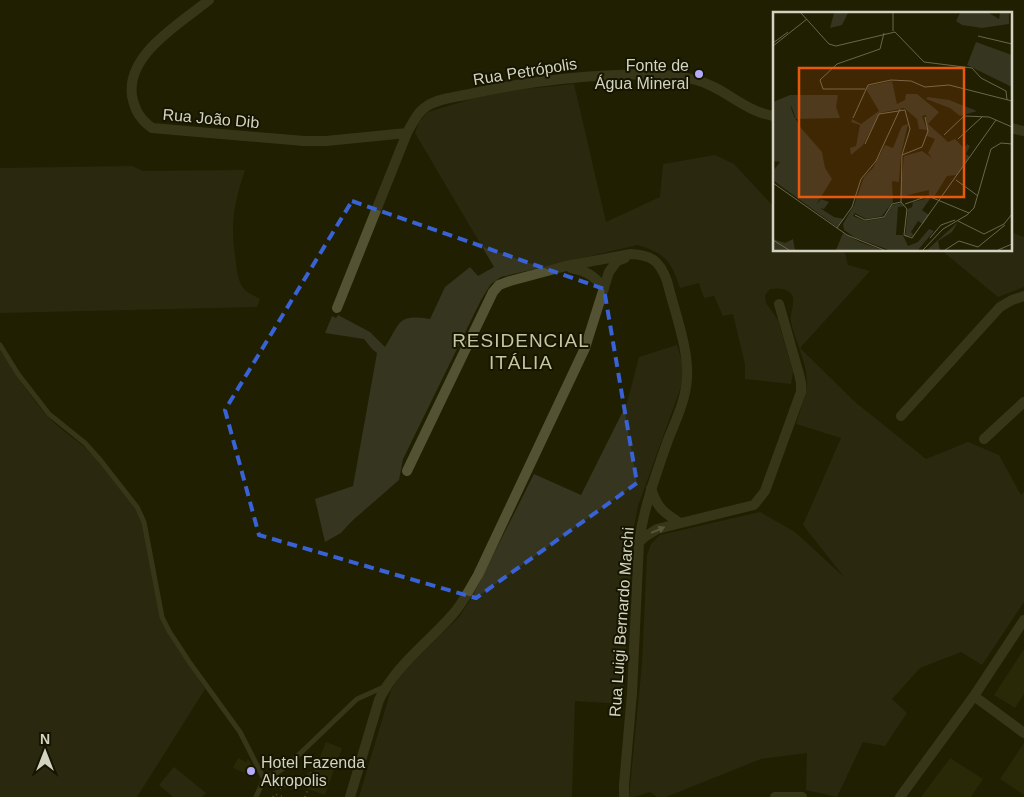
<svg xmlns="http://www.w3.org/2000/svg" width="1024" height="797" font-family="Helvetica,sans-serif">
<style>
.green{fill:#353520}
.building{fill:#34330e}
.lines{fill:none;stroke-linecap:round;stroke-linejoin:round}
.path{stroke:#7f7f68;stroke-width:2;stroke-dasharray:1 4;stroke-linecap:butt}
.lane{stroke:#535333;stroke-width:5}
.street{stroke:#535333;stroke-width:10}
.oneway{fill:#999982}
.marked{fill:none;stroke:#3862d5;stroke-width:4;stroke-dasharray:10 6;stroke-linejoin:round}
.poi-dot{fill:#b4acf9;stroke:#161500;stroke-width:2}
.labels{text-anchor:middle;stroke-width:4;stroke-linejoin:round;paint-order:stroke}
.poi-label{font-size:16px;fill:#d3d3c2;stroke:#161500;text-anchor:end}
.street-label{font-size:16px;fill:#d3d3c2;stroke:#161500}
.quarter-label{font-size:19px;letter-spacing:1px;fill:#c4c5a1;stroke:#161500}
.inset-road{fill:none;stroke:#68674e;stroke-width:1}
.view{fill:#e8590c;fill-opacity:0.15;stroke:#e8590c;stroke-width:2.5}
.inset-edge{fill:none;stroke:#d3d3c2;stroke-width:2.5}
</style>
<rect width="100%" height="100%" fill="#201f01"/>
<path class="green" d="M574,84L606,222L660,197L663,164L715,155L734,164L774,207V250H838L845,253L848,265L870,271L800,348L855,402L926,459L968,442L999,455L1021,495L1024,492V602L982,665L961,652L920,668L892,699L907,713L885,746L863,742L837,797L806,790L807,753L761,759L666,797H657L650,792L635,797H629L642,664L647,555L651,544L660,535L760,512L795,532L844,577L803,525L841,438L796,424C800,410 806,396 807,382C807,362 795,341 791,322C789,313 796,303 792,295C788,288 777,288 770,289L765,295L766,303L778,320L793,372L791,384L745,379V364L733,314L723,316L714,296L704,298L699,283L680,288C672,262 664,252 637,245L501,277L491,284L481,300L403,459L399,480L352,521L341,533L325,542L315,499L353,486L377,353L372,349L364,339L325,333L332,316L336,318L338,315L370,332L385,347C401,322 397,314 430,319L445,287L470,267L478,276L494,267L415,133L419,122L428,112L441,108L496,92Z
M132,166L143,171L245,170C233,207 230,224 236,263C237,271 238,282 244,289C248,293 255,296 260,299L257,307L0,313V168Z
M1010,232L1024,237V287L998,297L941,250H1010Z
M677,345L682,362V384L638,506L633,531L623,704L575,701L572,797H359L391,690L402,673L459,617L472,597L534,474L581,495L627,403L639,357Z
M0,350C15,373 31,398 49,418C59,428 71,436 82,445C103,464 130,497 143,523L168,633L205,689L137,797H0Z
M174,767L206,793L202,797H173L159,785Z"/>
<path class="building" d="M1024,649V694L1015,708L994,695Z
M326,742L342,748L325,795L302,787L308,772L313,774Z
M1024,743V795L1000,779Z
M238,758L246,762L247,759L249,760L253,767L250,775L233,768Z
M950,758L983,779L971,797H921Z"/>
<g class="lines">
<path class="path" d="M311,773L314,763L317,764
M270,786C283,789 282,790 293,779L305,780
M273,797L275,794L283,797
M305,797L308,789"/>
<path class="lane" d="M0,345L18,374L49,414L85,443L101,461L137,507L144,522L162,617L169,631L190,663L240,732L264,779L256,797
M264,779L278,772L287,766L357,699L386,686"/>
<path class="street" d="M209,0C181,23 126,54 132,96C135,111 140,119 152,128L304,141H326L407,133
M1010,128L1024,131
M571,268C587,271 595,276 604,289
M337,308L407,133C412,124 417,112 427,106C439,98 456,97 470,94C519,83 567,77 616,75C643,74 669,73 696,80C724,87 745,112 774,116
M901,416L1000,307L1012,300L1024,296
M984,439L1024,402
M407,471L493,292L499,285L510,281L566,266L631,254C652,255 660,261 667,281C674,310 689,349 687,378C686,399 676,420 668,440C656,474 644,507 639,542L632,693L624,785V797
M651,488C657,508 663,512 680,523
M639,542L646,536L657,529L754,505L765,491L801,392V383L799,374L779,304
M974,696L1024,733
M350,797L379,700C396,665 428,643 453,614C463,603 470,588 478,575L585,348L609,272L617,261L625,258
M775,797H802
M900,797L974,696L1024,620"/>
</g>
<defs><path id="oneway-solid" d="M-6-.8H1V-3.2L6.5 0L1 3.2V.8H-6Z" transform="scale(1.25)"/></defs>
<use class="oneway" href="#oneway-solid" transform="translate(658 530) rotate(-23)"/>
<path d="M0 0H1024V797H0ZM352,201L604,289L637,483L476,598L259,535L225,410Z" fill="#201f01" fill-opacity=".55" fill-rule="evenodd"/>
<path class="marked" d="M352,201L604,289L637,483L476,598L259,535L225,410Z"/>
<g class="poi-dot">
<circle cx="699" cy="74" r="5"/>
<circle cx="251" cy="771" r="5"/>
</g>
<g class="labels">
<g class="poi-label">
<text x="689" y="71">Fonte de<tspan x="689" dy="18">Água Mineral</tspan></text>
<text x="261" y="768" text-anchor="start">Hotel Fazenda<tspan x="261" dy="18">Akropolis</tspan></text>
</g>
<g class="street-label">
<text transform="translate(525 71) rotate(-9)" y="6">Rua Petrópolis</text>
<text transform="translate(211 118) rotate(5)" y="6">Rua João Dib</text>
<text transform="translate(621 622) rotate(-86)" y="6">Rua Luigi Bernardo Marchi</text>
</g>
<g class="quarter-label">
<text x="521" y="347">RESIDENCIAL<tspan x="521" dy="22">ITÁLIA</tspan></text>
</g>
</g>
<g transform="translate(773 12)">
<rect width="239" height="239" fill="#201f01"/>
<path d="M61,1H75L69,13L57,16ZM187,1H216L226,7L227,1H236V12L209,16L189,13L183,9ZM203,30L239,43V75L194,53ZM119,69L124,92L132,88L133,82H144L166,100L155,112L175,130L182,127L191,136L194,132L197,134L193,142L197,145L184,163L174,164L161,185L156,184V178L127,185L131,144L149,139L159,146L155,141L162,127L154,124L153,103L149,104L154,118L146,117L144,107L131,96L107,101L90,133L78,143L77,136L83,134L87,113L78,110L79,107L88,112L106,99L93,77L95,74ZM17,83H65L63,95L67,106L23,107L19,96L17,93L21,104L28,116L49,140L52,156L59,167L43,193L48,187L56,190L51,197L47,196L61,205L71,207L64,215L1,169L0,159L7,150L0,149V90ZM155,85L176,88L204,99L187,104L177,96L153,87ZM135,112L128,142L126,170L119,169L120,190L109,204L93,207L82,201L80,204L92,209L111,206L119,193L129,191L132,194L125,195L123,223H130L135,234L145,230L156,217L161,219L145,238H116L83,226L71,218L70,212L81,193L91,165L100,156L112,133L120,136L129,114ZM155,186L157,187L149,198L156,203L150,212L145,209L138,220L141,224L132,225L135,197L139,195L140,190ZM185,210L179,220L165,229L167,238H154ZM70,221L87,230L109,238H63ZM0,227L12,231L20,227L22,238H0Z" fill="#353520"/>
<path class="inset-road" d="M28,1L56,32L63,34L122,20L151,50L199,56L208,66L233,79L234,88M120,19V1M205,24L239,32M0,31L15,20M0,34L34,7M92,77H50L47,68L64,52L107,37L111,21M80,106L95,73L118,68L138,69L152,75L176,73L239,89M171,123L191,104L216,105L239,115M185,127L209,105M92,132L106,102L132,98L137,117L129,143L128,190M129,143L149,135L155,119L152,105M183,168L205,184M0,171L74,223L111,238M128,190L134,197L131,223L139,226L223,108M132,192L155,184L196,201M82,203L92,208L111,205L119,192L128,190M185,209L211,222L231,212L239,202M64,216L79,195L88,167L103,149L127,97M157,226L168,213L182,208M0,228L16,238M205,235L232,213M150,238L170,217L194,203L201,196L218,137L228,131L239,132M172,238L186,229L205,235M225,238L239,232"/>
<path class="view" d="M26,56H191V185H26Z"/>
<rect width="239" height="239" class="inset-edge"/>
</g>
<g transform="translate(45 752)" stroke="#161500" stroke-width="4" paint-order="stroke">
<path d="M0-4L9 19L0 12L-9 19Z" fill="#d3d3c2"/>
<text y="-8" font-size="14" font-weight="bold" text-anchor="middle" fill="#d3d3c2">N</text>
</g>
</svg>
